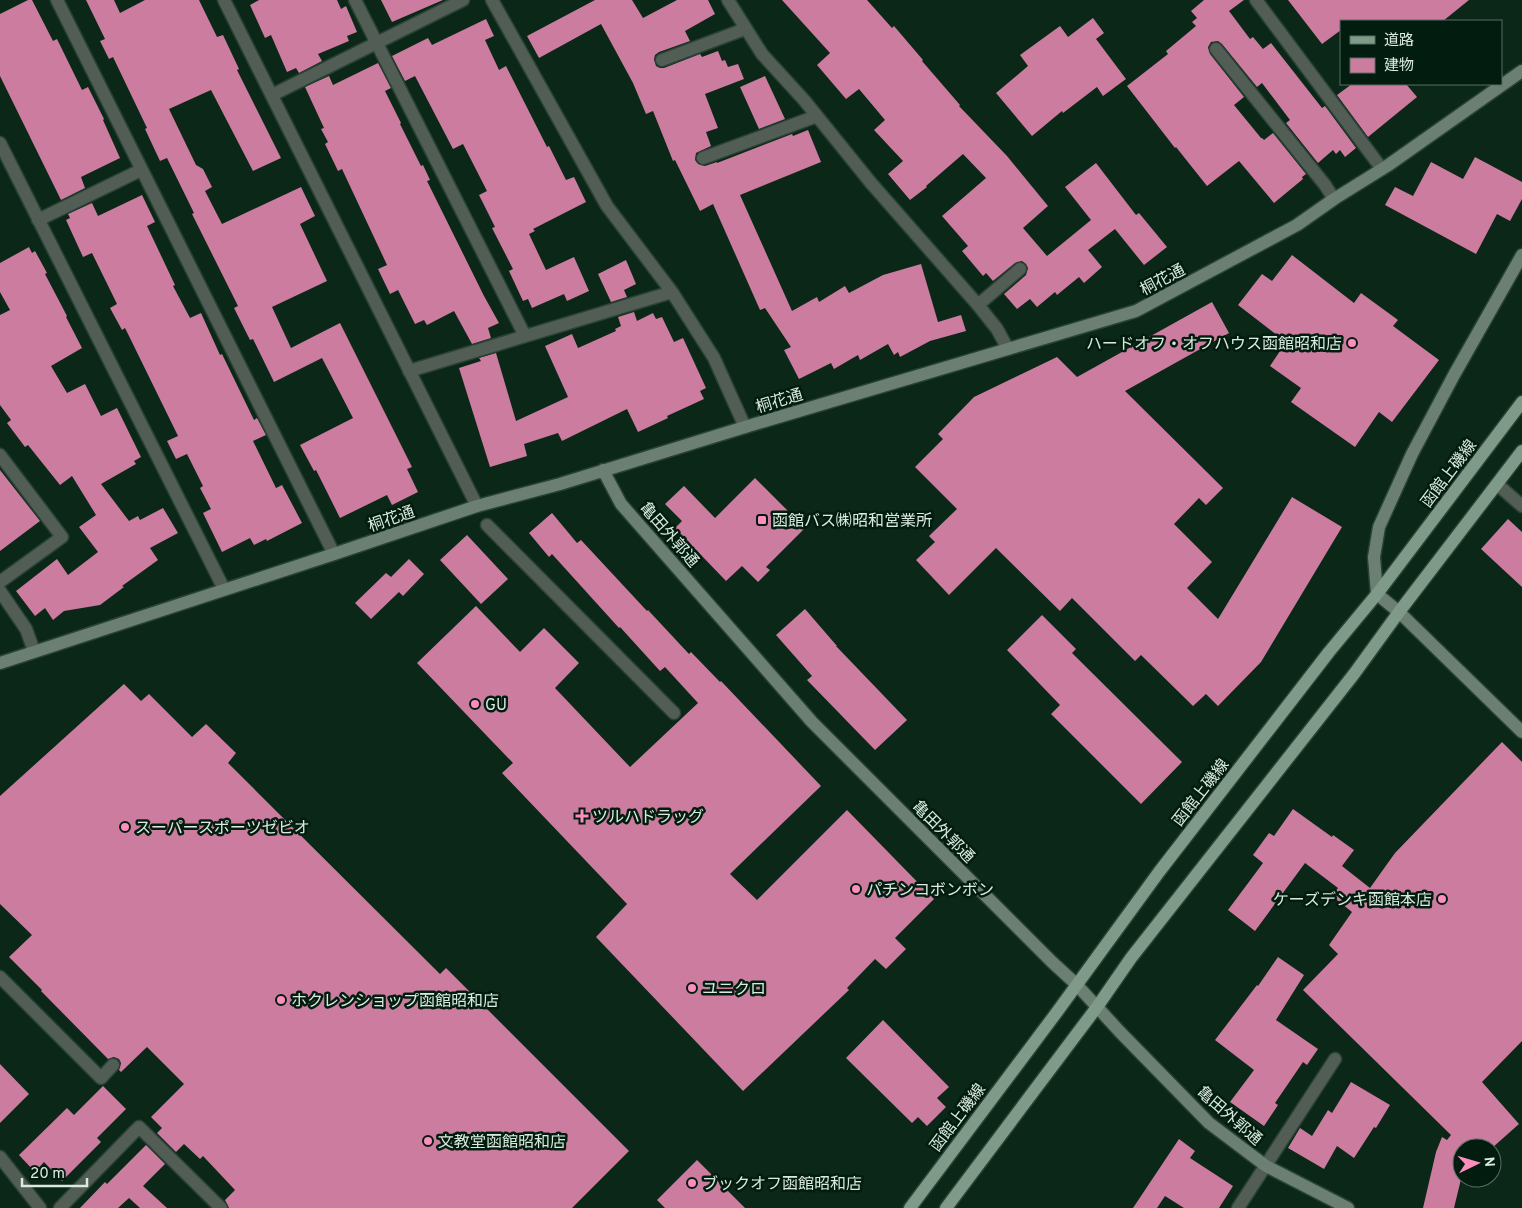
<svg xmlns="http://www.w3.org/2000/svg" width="1522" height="1208" font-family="Overpass,'Noto Sans JP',sans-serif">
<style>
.building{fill:#cc7c9e}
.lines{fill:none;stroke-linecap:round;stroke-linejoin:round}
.street-casing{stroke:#284234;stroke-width:15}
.secondary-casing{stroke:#284234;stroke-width:15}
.primary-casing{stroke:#284234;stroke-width:15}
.street{stroke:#515d55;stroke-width:12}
.secondary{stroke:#6b7f73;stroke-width:12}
.primary{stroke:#809a89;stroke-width:12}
.poi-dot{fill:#fd8ebe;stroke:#021d0f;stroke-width:2}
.labels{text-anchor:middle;stroke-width:5;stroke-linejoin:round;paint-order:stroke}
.street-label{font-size:16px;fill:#daeadf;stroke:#021d0f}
.poi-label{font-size:16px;fill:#daeadf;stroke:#021d0f;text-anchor:start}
</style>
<rect width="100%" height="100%" fill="#0b2718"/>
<path class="building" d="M28,0H32L53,41L57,39L82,90L88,87L104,119L103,120L120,158L81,177L85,188L61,200L0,76V14Z
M86,0H114L120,13L145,0H199L217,37L223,35L239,69L237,70L281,158L253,171L211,90L169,109L196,165L203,169L212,187L205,191L222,224L301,187L315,216L300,224L327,281L272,307L291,348L340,323L412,467L407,469L418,492L392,505L387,495L340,518L316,470L314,471L300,445L353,418L322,358L274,382L253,339L250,340L234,308L238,306L192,214L194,213L167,158L160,161L145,129L147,128L113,57L109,59L100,41L105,39Z
M259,0H337L341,9L346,6L357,32L347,36L349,41L318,54L322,61L299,73L296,68L287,72L271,35L265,38L250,5Z
M381,0H443L392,22Z
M595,0H632L643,18L677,0H708L715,14L685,31L690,41L659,52L655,55L654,59L656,66L660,68H664L700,54L702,57L718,51L722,61L725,60L728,67L738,64L744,79L705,94L718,128L706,132L711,146L696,153L695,160L698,164L705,166L717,162V163L792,134L793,136L808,130L821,162L740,195L792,311L817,297L819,302L845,286L849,293L883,275L921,264L938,322L961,315L966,331L930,341L900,357L898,352L894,355L888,344L860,360L858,355L834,369L831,363L799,379L784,350L791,347L765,308L760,310L713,204L700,211L675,160L673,161L653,111L646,114L633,83L601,24L539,58L527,36Z
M782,0H867L892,28L894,26L923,60L922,61L960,105L959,106L1007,156L1048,206L1023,228L1047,256L1091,220L1065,187L1096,163L1136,215L1139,213L1167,247L1144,265L1115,229L1088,250L1102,267L1084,283L1079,277L1057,295L1055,292L1037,307L1030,299L1017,309L1004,294L1026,275L1028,268L1026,264L1022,261L1015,263L993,281L986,273L983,276L962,251L968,246L942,216L986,178L963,154L926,186L927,187L910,200L888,174L903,161L874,130L885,120L859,89L846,99L817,65L830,53Z
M1204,0H1244L1229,11L1250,39L1253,37L1263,49L1271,43L1322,108L1325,106L1356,148L1345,157L1340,150L1336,154L1333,150L1318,163L1286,123L1290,120L1262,83L1257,87L1222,44L1218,41L1211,42L1208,47L1210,54L1244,97L1234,105L1261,138H1262L1264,140L1273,133L1306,174L1302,177L1303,179L1274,203L1239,161L1207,186L1176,147L1175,148L1127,86L1168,54L1166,51L1196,26L1192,22L1197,18L1191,11Z
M1288,0H1469L1443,21H1341V30L1322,44Z
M1093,18L1104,33L1096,39L1126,79L1103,96L1097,87L1063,113L1062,111L1032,136L996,93L1028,66L1020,55L1060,26L1068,37Z
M486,19L494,36L485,40L499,70L506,66L547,147L549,146L566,180L574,177L586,202L533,229L535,231L529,234L546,270L574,257L589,291L567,301L564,294L532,308L528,299L523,301L509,271L513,269L492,228L495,227L479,195L487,191L463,144L453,149L415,76L405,81L392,56L428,38L432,45Z
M378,63L391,88L385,91L401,123L400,124L421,166L423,165L430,180L427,181L484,296L499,323L488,328L491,338L472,344L454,311L427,325L424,320L415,324L398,290L390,294L378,269L387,265L342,169L338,171L325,144L328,142L321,129L324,128L305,87L329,76L333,85Z
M765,76L785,119L759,129L740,87Z
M1352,84H1406L1417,97L1368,137L1337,95Z
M1475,157L1522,182V199L1510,221L1497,214L1476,254L1385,205L1395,187L1413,196L1431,162L1463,179Z
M142,195L155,222L147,226L175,285L173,286L190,318L201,313L220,355L222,354L254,420L257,418L266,435L253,441L276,488L282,485L302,523L267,541L266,539L254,545L250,538L222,552L203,513L211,509L200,488L203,486L187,454L176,459L167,441L178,436L129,336L125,328L122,330L110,308L117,304L92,253L83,257L66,220L70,218L68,214L92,203L98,216Z
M29,247L32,253L35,251L47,273L45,274L67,316L66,317L82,348L51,366L67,393L85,384L101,416L117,408L141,457L134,461L136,464L101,484L129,521L138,516L140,520L163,508L178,533L150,548L158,560L122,586L124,587L100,605L64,611L53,620L45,608L35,616L16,591L57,559L68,575L98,552L79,527L96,515L72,476L60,485L28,445L25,447L7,423L11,420L0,405V315L10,310L0,292V263Z
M1292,255L1354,303L1361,293L1398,320L1393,326L1439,360L1392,422L1379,412L1355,447L1291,402L1301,388L1270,366L1286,342L1238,305L1262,274L1272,281Z
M626,260L636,284L624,290L627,297L611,302L598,274Z
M1212,302L1229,333L1125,391L1223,488L1206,505L1199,498L1174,524L1212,562L1187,588L1218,619L1292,497L1342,527L1261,662L1218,706L1206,694L1193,706L1141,655L1135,661L1072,598L1060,611L996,548L949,595L916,560L935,542L929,536L957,509L915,467L943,439L938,434L974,397L1057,357L1077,377Z
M634,312L637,321L653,313L656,319L662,317L674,342L683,338L706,388L700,391L704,399L667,416L668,418L638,432L627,409L562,441L558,433L524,444L527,456L490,467L459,368L481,361L479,358L496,353L516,421L568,397L545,346L572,334L578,348L616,331L615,329L621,326L618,317Z
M0,470L40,521L0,551Z
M755,478L805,528L766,567L770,570L758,582L742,566L726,581L675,528L682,521L665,504L684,486L715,518Z
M552,513L577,543L581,540L647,611L648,610L689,654L691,652L720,682L721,681L821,786L730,874L757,900L847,810L934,899L895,938L906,949L886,969L875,959L847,988L849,990L743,1091L596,937L627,904L502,773L513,763L417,663L476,606L520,652L544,628L579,663L555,688L630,767L698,703L665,667L660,671L620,627L619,628L552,554L549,557L529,533Z
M1508,519L1522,532V587L1481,549Z
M467,535L508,579L481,604L440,560Z
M409,559L424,574L403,596L399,592L371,619L355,603L386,573L391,577Z
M805,609L837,646H836L907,720L875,750L807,680L812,676L776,635Z
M1042,615L1076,649L1072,653L1182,762L1141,804L1051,714L1060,705L1007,650Z
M124,684L141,701L149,694L192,737L206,724L236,753L228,763L440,974L446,968L629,1151L572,1208H229L225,1200L235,1190L203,1156L200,1159L184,1144L176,1152L157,1133L162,1128L151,1117L184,1084L147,1047L121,1072L119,1070L121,1063L119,1059L114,1057L108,1059L41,991L42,990L9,957L32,935L0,904V796Z
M1502,742L1522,762V1041L1482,1082L1519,1124L1492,1148H1462V1175L1454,1208H1423L1436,1152L1442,1137L1447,1140L1451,1135L1303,990L1338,954L1329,945L1352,912L1332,896L1338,888L1305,863L1255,931L1228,910L1263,863L1253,855L1269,833L1274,836L1293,809L1332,837L1333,835L1354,850L1342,866L1370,888L1395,853Z
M1278,957L1304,975L1276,1020L1318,1049L1307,1065L1303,1062L1275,1103L1278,1105L1264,1126L1230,1102L1254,1070L1215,1040L1257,985L1258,986Z
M883,1020L949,1087L937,1098L946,1107L927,1126L918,1117L912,1123L846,1058Z
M0,1064L29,1094L0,1123Z
M1351,1082L1390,1105L1376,1128L1374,1127L1354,1158L1337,1146L1324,1169L1288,1148L1300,1128L1312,1136L1328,1110L1332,1113Z
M103,1086L126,1109L97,1138L101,1142L62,1181L44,1162L35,1172L19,1155L67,1108L74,1115Z
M1179,1139L1195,1151L1190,1158L1233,1186L1219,1208H1184L1165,1196L1157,1208H1133Z
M146,1145L165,1164L143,1186L167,1208H140L129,1198L118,1208H80L105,1182L107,1184Z
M697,1160L745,1208H665L657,1200Z"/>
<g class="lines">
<defs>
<path id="street" d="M57,0L334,554
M224,0L477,506
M355,0L525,336
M492,0L607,206L672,292L714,358L745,427
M728,0L762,54L804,100L871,183L978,305L997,329L1008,349
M1256,0L1382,169
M1216,49L1325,185L1334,199
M662,60L745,29
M272,95L463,0
M0,143L224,589
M703,158L817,116
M38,220L141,170
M978,305L1020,269
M409,371L672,292
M0,455L62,537L0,582
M1497,484L1522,506
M487,525L674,713
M0,591L26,629L34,651
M0,977L101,1078L113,1065
M0,1157L40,1208
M60,1208L139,1127L221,1208
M1238,1208L1335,1059"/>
<path id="secondary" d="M1522,255L1454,375L1412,454L1379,527L1374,557L1377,594L1399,612L1522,732
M603,470L621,504L812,722L1052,962L1076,984L1120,1032L1209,1123L1266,1166L1348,1208
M0,663L334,554L477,506L560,484L745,427L1136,311L1297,225L1334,199L1387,166L1522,71"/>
<path id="primary" d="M910,1208L1054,1016L1159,872L1329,652L1377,594L1522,402
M946,1208L1097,1007L1131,958L1354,674L1399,612L1522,451"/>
</defs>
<use href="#street" class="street-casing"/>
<use href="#secondary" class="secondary-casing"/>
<use href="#primary" class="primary-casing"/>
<use href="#street" class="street"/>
<use href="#secondary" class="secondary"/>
<use href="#primary" class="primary"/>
</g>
<g class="poi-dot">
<circle cx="1352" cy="343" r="5"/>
<rect x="757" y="515" width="10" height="10" rx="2.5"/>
<circle cx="475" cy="704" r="5"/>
<path d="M579.5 808.5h5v5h5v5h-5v5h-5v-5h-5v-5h5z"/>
<circle cx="125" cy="827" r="5"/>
<circle cx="856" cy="889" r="5"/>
<circle cx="1442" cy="899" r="5"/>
<circle cx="692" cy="988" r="5"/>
<circle cx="281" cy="1000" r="5"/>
<circle cx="428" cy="1141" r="5"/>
<circle cx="692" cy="1183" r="5"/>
</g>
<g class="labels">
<g class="street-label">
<text transform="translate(1162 279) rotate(-28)" y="6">桐花通</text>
<text transform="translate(779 400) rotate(-17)" y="6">桐花通</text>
<text transform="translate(1448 473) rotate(-53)" y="6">函館上磯線</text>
<text transform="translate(391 518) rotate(-19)" y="6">桐花通</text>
<text transform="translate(670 534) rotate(49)" y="6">亀田外郭通</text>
<text transform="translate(1200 792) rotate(-52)" y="6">函館上磯線</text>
<text transform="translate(944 831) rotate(45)" y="6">亀田外郭通</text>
<text transform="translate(1230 1115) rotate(41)" y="6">亀田外郭通</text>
<text transform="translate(957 1117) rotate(-53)" y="6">函館上磯線</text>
</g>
<g class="poi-label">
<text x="1342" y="349" text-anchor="end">ハードオフ・オフハウス函館昭和店</text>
<text x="772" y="526">函館バス㈱昭和営業所</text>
<text x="485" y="710">GU</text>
<text x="592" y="822">ツルハドラッグ</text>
<text x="135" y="833">スーパースポーツゼビオ</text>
<text x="866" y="895">パチンコボンボン</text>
<text x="1432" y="905" text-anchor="end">ケーズデンキ函館本店</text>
<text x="702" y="994">ユニクロ</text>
<text x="291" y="1006">ホクレンショップ函館昭和店</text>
<text x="438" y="1147">文教堂函館昭和店</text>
<text x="702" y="1189">ブックオフ函館昭和店</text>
</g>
</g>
<rect x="1340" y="20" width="162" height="65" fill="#021d0f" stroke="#586f62"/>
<rect x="1350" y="36" width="25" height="8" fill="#809a89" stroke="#586f62"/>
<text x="1384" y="45" font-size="15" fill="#daeadf">道路</text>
<rect x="1350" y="58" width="25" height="15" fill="#cc7c9e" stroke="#586f62"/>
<text x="1384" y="70" font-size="15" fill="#daeadf">建物</text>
<g transform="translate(1477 1163) rotate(85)"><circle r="24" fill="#021d0f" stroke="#586f62"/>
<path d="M0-4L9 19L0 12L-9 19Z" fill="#fd8ebe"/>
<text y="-8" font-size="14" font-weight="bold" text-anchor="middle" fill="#daeadf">N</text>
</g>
<path d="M22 1178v8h65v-8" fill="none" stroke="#daeadf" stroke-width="2.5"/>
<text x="30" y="1178" font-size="15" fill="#daeadf" stroke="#021d0f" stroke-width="4" paint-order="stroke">20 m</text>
</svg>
